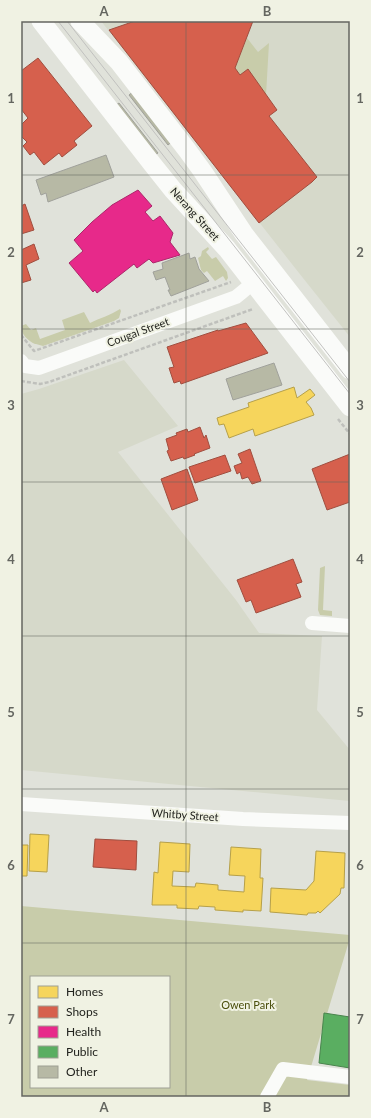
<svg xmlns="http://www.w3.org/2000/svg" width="371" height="1118" font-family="Lato,sans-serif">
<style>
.built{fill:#d6d9ca}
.green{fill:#c8ccaa;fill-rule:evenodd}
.homes{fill:#f6d55c;stroke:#b6a049}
.shops{fill:#d6604d;stroke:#a04e3f}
.health{fill:#e7298a;stroke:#ac276a}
.public{fill:#5aae61;stroke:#49844d}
.building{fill:#b7b9a5;stroke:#a0a19b}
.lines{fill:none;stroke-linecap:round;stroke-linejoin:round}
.path{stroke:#bfc0bc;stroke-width:2.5;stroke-dasharray:4 2;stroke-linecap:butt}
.minor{stroke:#fafbf9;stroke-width:14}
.secondary{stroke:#fafbf9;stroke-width:19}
.tram{stroke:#c1c1bf;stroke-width:1}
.grid{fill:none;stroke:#646660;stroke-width:1;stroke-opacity:0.55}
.labels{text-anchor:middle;stroke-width:4;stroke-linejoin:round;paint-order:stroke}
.street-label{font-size:11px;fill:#22231e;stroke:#f0f2e3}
.park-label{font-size:11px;fill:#4a4e0c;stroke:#f0f2e3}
.neatline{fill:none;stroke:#646660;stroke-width:1.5}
.grid-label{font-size:13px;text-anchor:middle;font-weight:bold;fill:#646660}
</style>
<rect width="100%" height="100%" fill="#e0e2da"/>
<path class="built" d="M101,21H350V337L299,273Z
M124,360L178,426L118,452L236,600L259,633L322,636L317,710L350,750V801L21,770V394L39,389Z"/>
<path class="green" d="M247,38L258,52L269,43L266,95L248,69L240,75L235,68Z
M208,247L209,249L206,252L212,259L216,257L227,272L228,278L226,281L223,276L215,281L207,271L204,273L201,270L198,258L201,256L202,251Z
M120,309L121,311L119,318L114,321L43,346L36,344H35C28,341 21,334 21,326L26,324L31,330L36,328L40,339L65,330L62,320L84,312L90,323C100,318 111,315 120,309Z
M325,566L323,610L332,611V616L320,615L318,610L320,568Z
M21,906L350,935V938L307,1080L350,1085V1097H21ZM31,977H169V1087H31Z"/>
<path class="homes" d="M294,387L297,398L310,389L315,395L306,402L311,408L314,415L255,436L253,429L229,438L224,424L219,425L217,418L249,407L248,403Z
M30,834L49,835L47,872L29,871Z
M160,842L190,844L189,872L173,871L172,886L195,887L196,883L218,885V890L244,892L245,876L229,875L231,847L261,849L260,878H263L261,911L243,910V912L215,910V907L199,906L198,909L177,908V905H152L154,872L158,873Z
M21,845H28L27,876H21Z
M316,851L345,853L344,888H341L340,894L320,913L318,911L316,913H308L307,915L270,912L271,888L306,890L314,881Z"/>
<path class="shops" d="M135,21H253L235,68L240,75L248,69L277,110L269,116L317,177L312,182L259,223L109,30Z
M38,58L92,126L74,141L77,145L62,157L59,153L44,165L34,152L30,155L23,146L27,142L21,136V125L28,118L21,109V71Z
M25,204L34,230L21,234V206Z
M34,244L39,259L26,265L31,280L21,283V250Z
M246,323L268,353L181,384L180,381L174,383L169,368L174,367L167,347L218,330V331Z
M200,427L204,438L206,435L210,448L194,454L195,455L184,459L183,457L171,461L167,451L169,450L166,439L177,435L176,433L187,429L188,432Z
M250,449L261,481L252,484L248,477L242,479L240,472L237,474L234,466L242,463L238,454Z
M350,454V502L327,510L312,469Z
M225,455L231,471L195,483L189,467Z
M187,469L198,500L172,510L161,479Z
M293,559L302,582L296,584L301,597L256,613L251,600L246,602L237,580Z
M95,839L137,841L136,870L93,867Z"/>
<path class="health" d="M138,190L152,206L145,212L153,221L160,216L173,233L170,242L180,255L153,263L149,259L137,268L134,264L97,293L95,290L93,292L69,263L83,251L74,240L92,222L112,205Z"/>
<path class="public" d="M324,1013L350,1017V1068L319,1063Z"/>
<path class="building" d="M134,91L174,140L168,145L129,95Z
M119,103L158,153L152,157L113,107Z
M106,155L114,177L48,202L46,193L41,195L36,180Z
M189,253L190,259L195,257L199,269L209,281L171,296L168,290H170L165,277L156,280L153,272L163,269L162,263Z
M274,363L282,385L233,400L226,379Z"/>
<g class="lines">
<path class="path" d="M21,335L34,351L231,282
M21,381L40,384L49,382L253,309
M338,419L350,434"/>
<path class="minor" d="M21,361L25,366L39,368L236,297L241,293L253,283
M312,623L350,626
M21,804L243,819L350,823
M267,1097L283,1069L350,1077"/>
<path class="secondary" d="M41,21L153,165L173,190L227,249L350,407
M80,21L119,62L187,150L203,172L244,234L350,370"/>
<path class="tram" d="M58,21L350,394
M67,21L350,382"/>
</g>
<path class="grid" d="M186,21V1097M21,175H350M21,329H350M21,482H350M21,636H350M21,789H350M21,943H350"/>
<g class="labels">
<g class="street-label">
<text transform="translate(195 214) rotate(48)" y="4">Nerang Street</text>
<text transform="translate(138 332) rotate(-20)" y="4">Cougal Street</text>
<text transform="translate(185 815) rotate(4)" y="4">Whitby Street</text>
</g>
<g class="park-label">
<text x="248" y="1009">Owen Park</text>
</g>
</g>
<rect width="371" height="1118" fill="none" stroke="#f0f2e3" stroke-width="44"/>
<rect x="30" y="976" width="140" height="112" fill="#f0f2e3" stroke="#9e9f94"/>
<rect x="38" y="986" width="20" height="12" fill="#f6d55c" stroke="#9e9f94"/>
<text x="66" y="996" font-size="12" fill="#22231e">Homes</text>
<rect x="38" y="1006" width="20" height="12" fill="#d6604d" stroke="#9e9f94"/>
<text x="66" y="1016" font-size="12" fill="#22231e">Shops</text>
<rect x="38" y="1026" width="20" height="12" fill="#e7298a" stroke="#9e9f94"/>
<text x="66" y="1036" font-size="12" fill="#22231e">Health</text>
<rect x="38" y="1046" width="20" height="12" fill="#5aae61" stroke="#9e9f94"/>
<text x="66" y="1056" font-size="12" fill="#22231e">Public</text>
<rect x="38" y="1066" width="20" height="12" fill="#b7b9a5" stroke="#9e9f94"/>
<text x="66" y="1076" font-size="12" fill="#22231e">Other</text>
<rect x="22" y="22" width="327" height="1074" class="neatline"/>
<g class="grid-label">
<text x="104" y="16">A</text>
<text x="267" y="16">B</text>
<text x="11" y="103">1</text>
<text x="360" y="103">1</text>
<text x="11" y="257">2</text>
<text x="360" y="257">2</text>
<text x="11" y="410">3</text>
<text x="360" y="410">3</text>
<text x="11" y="564">4</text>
<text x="360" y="564">4</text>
<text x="11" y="717">5</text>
<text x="360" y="717">5</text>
<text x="11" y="870">6</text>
<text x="360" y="870">6</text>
<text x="11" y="1024">7</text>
<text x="360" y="1024">7</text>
<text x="104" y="1112">A</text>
<text x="267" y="1112">B</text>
</g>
</svg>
